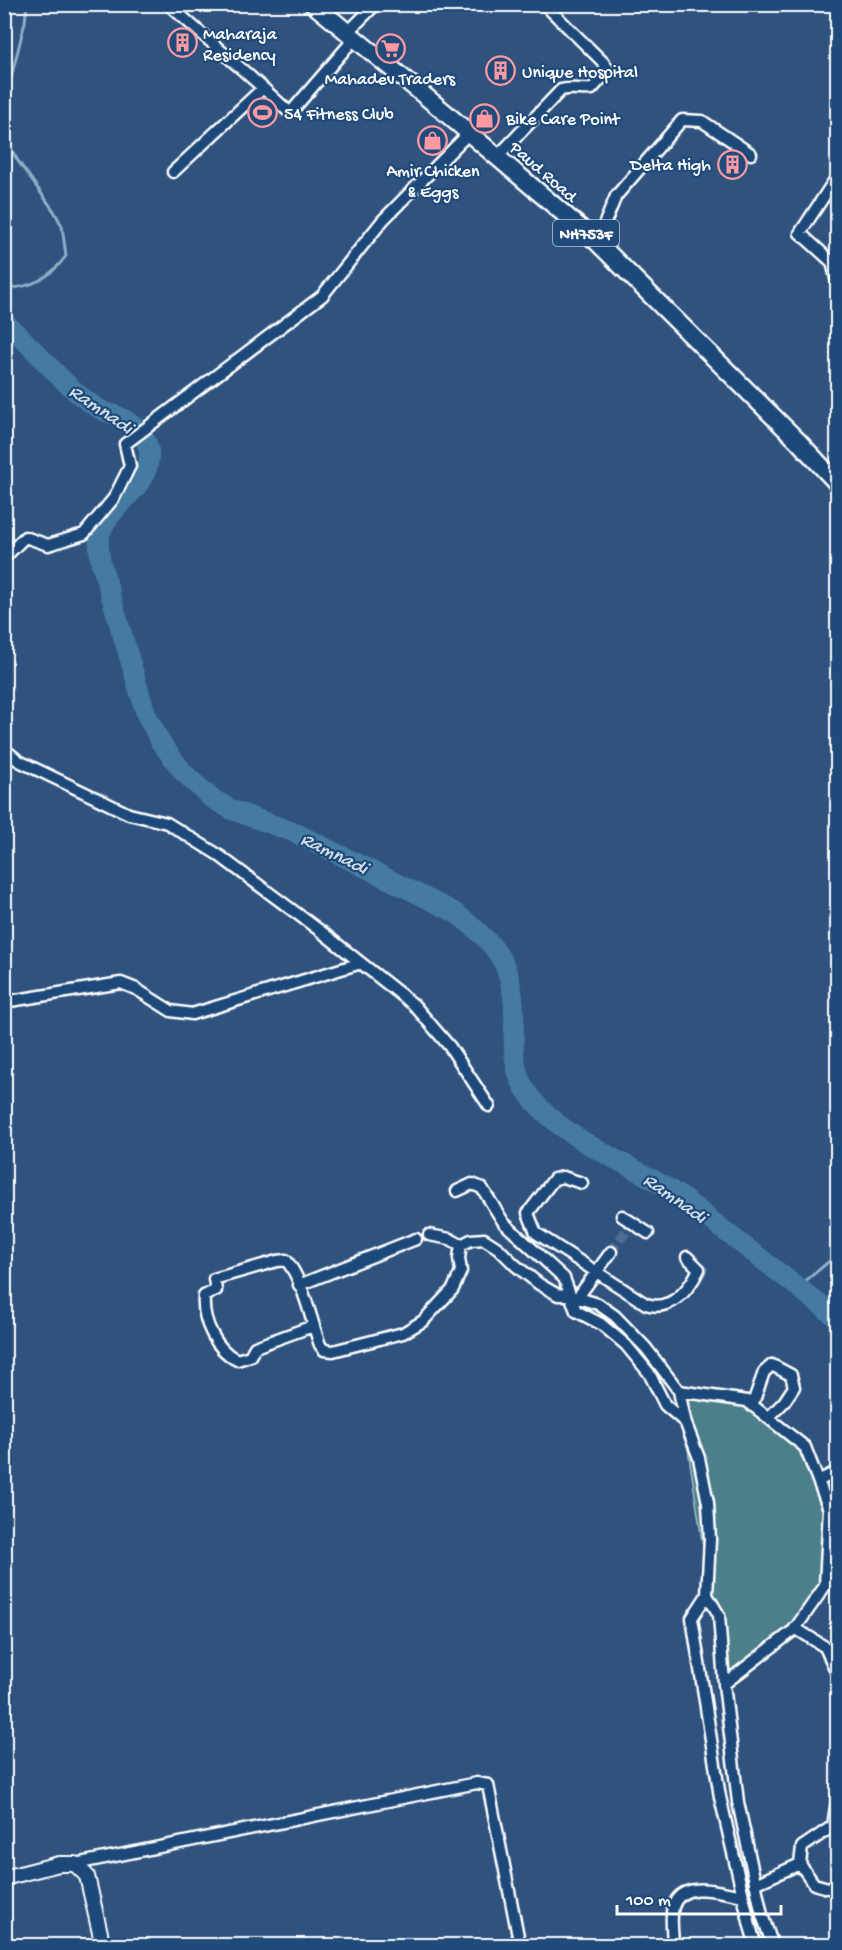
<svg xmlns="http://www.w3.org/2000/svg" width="842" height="1950" font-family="'Gochi Hand',sans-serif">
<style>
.green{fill:#4d7f8b;stroke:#a6bfc5;stroke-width:1.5}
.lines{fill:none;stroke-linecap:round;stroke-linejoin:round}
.stream{stroke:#8fafc7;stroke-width:3}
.river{stroke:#457aa2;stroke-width:20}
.street-tunnel{stroke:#4e6c91;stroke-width:10;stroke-dasharray:10 5;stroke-linecap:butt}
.street-casing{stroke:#fff;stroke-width:15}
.secondary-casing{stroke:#fff;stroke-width:18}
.primary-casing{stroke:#fff;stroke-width:21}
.street{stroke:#1f4a7a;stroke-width:10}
.secondary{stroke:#1f4a7a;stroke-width:14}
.primary{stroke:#1f4a7a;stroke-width:16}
.labels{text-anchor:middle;stroke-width:4.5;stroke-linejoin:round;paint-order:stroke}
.shield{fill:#1f4a7a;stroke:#bcc9d7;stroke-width:1.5}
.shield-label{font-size:16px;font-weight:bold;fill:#fff}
.poi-label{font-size:18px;fill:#fff;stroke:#1f4a7a;text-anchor:start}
.street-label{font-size:18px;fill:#fff;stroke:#1f4a7a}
.water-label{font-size:20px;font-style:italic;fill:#d0dee8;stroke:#1f4a7a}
</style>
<rect width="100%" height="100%" fill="#2f527e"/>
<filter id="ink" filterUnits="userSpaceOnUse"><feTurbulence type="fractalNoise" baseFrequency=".0167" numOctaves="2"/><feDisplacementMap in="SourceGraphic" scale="12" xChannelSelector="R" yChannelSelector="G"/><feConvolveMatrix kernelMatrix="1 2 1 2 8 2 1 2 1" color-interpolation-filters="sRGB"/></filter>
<g filter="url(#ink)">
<path class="green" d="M679,1391L747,1401L805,1447L829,1509L825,1586L794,1630L724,1684Z"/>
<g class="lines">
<path class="stream" d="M4,106L25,22L27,4
M4,137L18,161L54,211L62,226L66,256C51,277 31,289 4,288
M798,1287L838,1254"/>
<path class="river" d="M4,322C39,350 63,389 103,411C108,413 115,414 120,417C129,421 139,430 144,438C153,451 149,469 141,481C127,501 103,515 99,540C98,547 100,556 101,563L146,714L161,743L184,773L211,798L232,810L296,833L454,912C498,944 516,968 514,1025C513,1050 513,1074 529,1095C564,1141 624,1160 672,1191C691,1203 708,1218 726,1232C764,1261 801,1289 838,1319"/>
<path class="street-tunnel" d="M611,1252L632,1223"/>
<defs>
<path id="street" d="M168,4L263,88
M347,33L376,4
M497,157L561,90C572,87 581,90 592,89L609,70L603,62L544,4
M173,172L263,88L290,113L354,39
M838,183L834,181L800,233L832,262L838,286
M597,242L616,196L682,120L702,121L751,154
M4,558L25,537L48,545L84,534L114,498L130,466L125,444L322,296L383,220L469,133
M4,749L19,761L129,814L167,823L217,854L323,933L414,1005L450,1047L489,1106
M4,1002L121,983L136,989L171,1011L192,1014L361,963
M582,1183L563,1177L554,1179L528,1213L536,1233L646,1304C671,1312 689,1290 699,1269L687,1257
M457,1191L472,1184L482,1188L504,1223L564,1278L576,1311L601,1324L626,1345L649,1373L665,1405L686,1423
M622,1216L648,1233
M429,1235L450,1239L461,1245
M299,1285L416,1239
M578,1297L611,1252
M313,1326L255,1347L250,1356L237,1360C215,1349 202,1320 204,1296L216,1290L214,1279L277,1261L286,1260C303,1280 311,1320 320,1345L324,1350L333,1351L403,1333L423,1321L453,1289L461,1271L459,1258L461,1245L471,1240L484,1239L498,1248L515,1265L539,1284L558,1295H569L598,1304L615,1316L646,1348L679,1391L686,1424L699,1458L708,1503L710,1539L707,1595L692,1618L720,1797L750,1926L756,1946
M679,1391L747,1401L805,1447L829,1509L825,1586L794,1630L724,1684
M752,1406L764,1372L772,1365L791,1375L794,1387L784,1402L768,1418
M818,1481L838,1471
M707,1595L719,1615L724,1684L738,1802L762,1915L773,1946
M795,1628L825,1647L838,1650
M825,1647L838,1675
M833,1826L838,1794
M838,1829L833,1826L802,1847L800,1864L814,1884L828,1888L838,1885
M75,1864L477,1783L488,1785L520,1946
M755,1884L800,1864
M673,1946C673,1934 670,1918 673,1907C682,1878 723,1893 743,1896"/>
<path id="secondary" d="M4,1878L59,1864H75L87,1876L103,1946"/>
<path id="primary" d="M313,4L442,110L597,242L797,440L838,484"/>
</defs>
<use href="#street" class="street-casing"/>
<use href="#secondary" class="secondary-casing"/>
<use href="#primary" class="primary-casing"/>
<use href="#street" class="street"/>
<use href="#secondary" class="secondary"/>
<use href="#primary" class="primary"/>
</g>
</g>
<defs>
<symbol id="building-ring" viewBox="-11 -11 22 22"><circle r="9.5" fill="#1f4a7a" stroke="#ff9aa2" stroke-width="1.5"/><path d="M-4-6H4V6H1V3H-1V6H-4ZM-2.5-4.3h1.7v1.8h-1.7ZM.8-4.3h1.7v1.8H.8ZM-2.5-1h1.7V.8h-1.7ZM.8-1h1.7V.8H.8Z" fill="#ff9aa2"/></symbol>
<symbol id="supermarket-ring" viewBox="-11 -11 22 22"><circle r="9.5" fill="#1f4a7a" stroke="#ff9aa2" stroke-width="1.5"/><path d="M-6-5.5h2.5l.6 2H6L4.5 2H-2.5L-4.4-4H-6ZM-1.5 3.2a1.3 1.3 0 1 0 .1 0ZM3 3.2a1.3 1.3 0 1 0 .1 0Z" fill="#ff9aa2"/></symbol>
<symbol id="stadium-ring" viewBox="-11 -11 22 22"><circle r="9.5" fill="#1f4a7a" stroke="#ff9aa2" stroke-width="1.5"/><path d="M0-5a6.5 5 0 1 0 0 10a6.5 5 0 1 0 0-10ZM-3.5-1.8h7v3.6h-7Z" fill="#ff9aa2"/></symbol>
<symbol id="shop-ring" viewBox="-11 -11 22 22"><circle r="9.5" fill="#1f4a7a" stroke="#ff9aa2" stroke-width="1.5"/><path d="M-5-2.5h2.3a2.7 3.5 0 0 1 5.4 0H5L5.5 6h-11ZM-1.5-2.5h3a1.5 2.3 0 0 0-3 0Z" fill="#ff9aa2"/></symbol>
</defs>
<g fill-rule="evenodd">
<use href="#building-ring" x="166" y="26" width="33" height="33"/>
<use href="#supermarket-ring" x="374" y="32" width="33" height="33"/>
<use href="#building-ring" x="484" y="54" width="33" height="33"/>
<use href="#stadium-ring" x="246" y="96" width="33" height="33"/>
<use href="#shop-ring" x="468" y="102" width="33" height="33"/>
<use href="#shop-ring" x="416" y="124" width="33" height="33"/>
<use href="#building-ring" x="716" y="148" width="33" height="33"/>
</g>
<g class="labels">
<rect class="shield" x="553" y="220" width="66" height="26" rx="4.5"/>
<g class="shield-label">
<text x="586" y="239">NH753F</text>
</g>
<g class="poi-label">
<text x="203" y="39">Maharaja<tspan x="203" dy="21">Residency</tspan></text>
<text x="522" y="77">Unique Hospital</text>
<text x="390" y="84" text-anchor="middle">Mahadev Traders</text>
<text x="284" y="119">54 Fitness Club</text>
<text x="506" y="124">Bike Care Point</text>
<text x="711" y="170" text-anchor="end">Delta High</text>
<text x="433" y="176" text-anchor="middle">Amir Chicken<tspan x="433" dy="21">&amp; Eggs</tspan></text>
</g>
<g class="street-label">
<text transform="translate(544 171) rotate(41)" y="6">Paud Road</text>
</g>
<g class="water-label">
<text transform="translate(102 408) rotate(34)" y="7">Ramnadi</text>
<text transform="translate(335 852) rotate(26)" y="7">Ramnadi</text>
<text transform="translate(676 1197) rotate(35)" y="7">Ramnadi</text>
</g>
</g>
<rect width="842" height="1950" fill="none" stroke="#1f4a7a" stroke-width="24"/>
<rect x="12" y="12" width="818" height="1926" fill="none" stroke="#fff" stroke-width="2" filter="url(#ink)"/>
<path d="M617 1905v9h164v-9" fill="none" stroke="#ffffff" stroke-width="3"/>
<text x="626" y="1905" font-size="18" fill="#ffffff" stroke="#1f4a7a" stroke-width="4.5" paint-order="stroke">100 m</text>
</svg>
